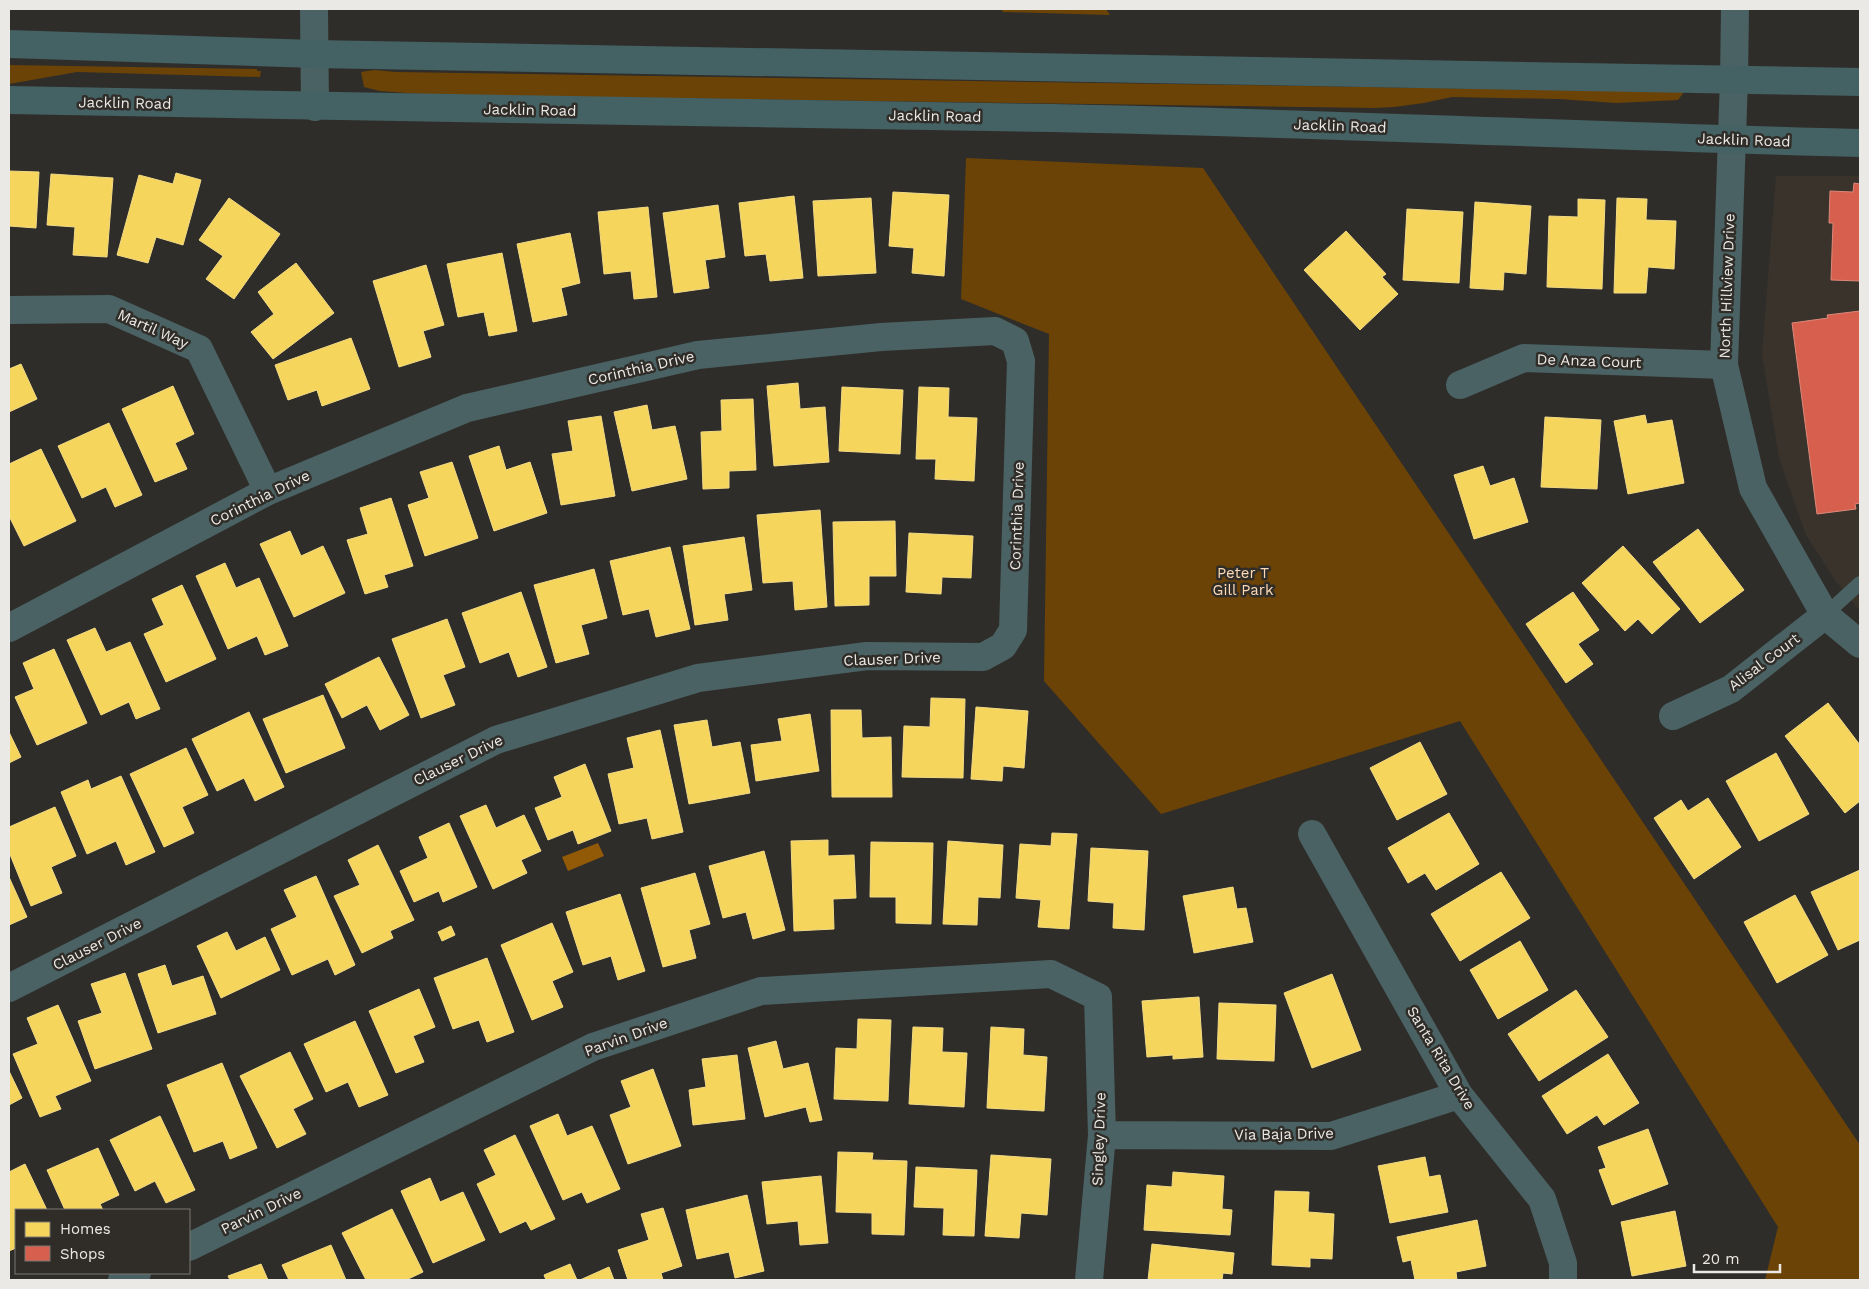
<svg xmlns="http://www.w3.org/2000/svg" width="1869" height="1289" font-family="'Work Sans',sans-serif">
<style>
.built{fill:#3a332b}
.green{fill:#6c4306}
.water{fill:#925a07}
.homes{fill:#f6d55c;stroke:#f3db85}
.shops{fill:#d6604d;stroke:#dc897b}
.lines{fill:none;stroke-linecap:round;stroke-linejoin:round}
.service{stroke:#4a6263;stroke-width:14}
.minor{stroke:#4a6263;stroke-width:28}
.tertiary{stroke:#4a6263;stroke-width:28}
.secondary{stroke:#446163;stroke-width:28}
.labels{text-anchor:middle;stroke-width:5;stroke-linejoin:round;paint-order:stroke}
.street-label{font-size:15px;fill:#ebe9e6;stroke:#302d29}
.park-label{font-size:15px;fill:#fbd9b6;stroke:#302d29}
</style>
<rect width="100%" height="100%" fill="#2f2d2a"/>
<path class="built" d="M1776,176H1860V611L1835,580L1806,535L1779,458L1762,354Z"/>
<path class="green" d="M1001,9H1106L1110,15L1003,12Z
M9,65L257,69V71H261L260,77L77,72L9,84Z
M374,70L396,72L1684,92L1678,100L1616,103L1559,99L1452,97L1424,103L1394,107L1375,108L434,95L380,91L364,87L361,72Z
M966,158L1203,168L1860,1145V1280H1765L1778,1227L1460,721L1161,814L1044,681L1049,334L961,299Z"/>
<path class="water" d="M598,843L604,856L568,871L562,857Z"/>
<path class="homes" d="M9,171L39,172L36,228L9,226Z
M176,173L201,180L183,245L156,237L148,263L117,255L139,175L173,184Z
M51,174L113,178L107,257L73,255L75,227L47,225Z
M893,192L949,195L944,276L912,273L914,248L889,246Z
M794,196L803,278L770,281L766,254L745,256L739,203Z
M229,198L280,234L234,299L206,279L223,256L199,240Z
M871,198L876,273L818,276L813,201Z
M1617,198L1647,199L1646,220L1676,221L1674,269L1648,267L1646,293H1614Z
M1578,199L1605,200L1602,289L1547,287L1549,216L1578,217Z
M1475,202L1531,206L1526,274L1504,272L1503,290L1470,288Z
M718,205L725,257L705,260L709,288L674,293L663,213Z
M648,207L657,297L634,299L631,271L604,274L598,212Z
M1407,209L1463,212L1459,283L1403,280Z
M1346,231L1386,274L1382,277L1398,294L1360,330L1304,270Z
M570,233L580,283L561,288L567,315L533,322L517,244Z
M502,253L517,331L489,336L484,312L458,317L447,264Z
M296,263L334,313L273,359L251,332L274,314L258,292Z
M426,265L444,325L423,331L431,357L399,367L373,281Z
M351,338L370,389L322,406L317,390L288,400L275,365Z
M21,364L37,399L9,412V369Z
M798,383L800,409L825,407L829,462L774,466L767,386Z
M173,386L194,434L175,443L187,469L155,482L122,409Z
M842,387L903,390L900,454L839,451Z
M919,387L949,388L948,417L977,418L974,481L935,479L936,459H916Z
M753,399L756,470L729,471V488L703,489L701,432L722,431L721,400Z
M647,405L652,430L675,426L687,479L632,491L614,412Z
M1645,415L1647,424L1672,420L1684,483L1628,494L1614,421Z
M601,416L615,496L561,505L552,454L573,451L568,421Z
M1545,417L1601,420L1597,489L1541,487Z
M109,423L142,495L115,507L106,487L82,498L58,446Z
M499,446L506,470L530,462L547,513L494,531L469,456Z
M41,449L76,521L24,546L9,516V464Z
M452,462L478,538L425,556L408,505L429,498L420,472Z
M1483,466L1490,486L1514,478L1528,522L1474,539L1454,475Z
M391,498L413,566L384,575L388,587L365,594L347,540L368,534L360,508Z
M820,510L827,607L795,610L793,581L763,583L757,515Z
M895,521L896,576H869V605L835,606L833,522Z
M1698,529L1744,590L1700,623L1653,562Z
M290,531L301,556L323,546L345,593L294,617L260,544Z
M909,533L973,536L971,578L942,577L941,594L906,592Z
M744,537L752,590L724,594L728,620L695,625L683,546Z
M1623,546L1680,609L1652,634L1638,619L1625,631L1582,583Z
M670,547L690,629L656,637L649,609L623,615L610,561Z
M225,563L236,588L259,578L288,646L265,655L257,636L228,649L196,576Z
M594,569L607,618L581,625L589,654L556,663L534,585Z
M182,585L216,659L166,682L144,634L164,625L152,599Z
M521,592L547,667L518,677L509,652L480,663L462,613Z
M1573,592L1599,630L1578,644L1593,664L1566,683L1526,624Z
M447,619L465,667L443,675L455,705L421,718L392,639Z
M95,628L106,652L130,642L160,709L136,719L129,702L101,715L67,640Z
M54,649L87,723L37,745L15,697L34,689L23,663Z
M379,657L409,715L380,730L367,705L342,718L325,684Z
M323,695L345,748L286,773L263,719Z
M931,698L965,699L963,778L902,777L904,726L930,727Z
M1828,703L1860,745V801L1845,813L1785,736Z
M976,707L1028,711L1024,768L1003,766L1002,781L971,779Z
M831,710H861L862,738L891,737L892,797H832Z
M249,712L284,787L255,801L244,778L217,791L192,739Z
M810,714L819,771L756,781L751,745L782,741L778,719Z
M707,720L712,747L740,742L750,793L689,804L674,725Z
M660,730L683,832L652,839L647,818L619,824L608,774L634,768L627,738Z
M9,732L21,757L9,763Z
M1420,742L1447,794L1397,820L1370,768Z
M186,748L208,795L182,807L194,833L164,847L130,774Z
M1776,753L1809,814L1759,841L1726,781Z
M585,764L611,831L578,844L573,830L548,840L535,808L562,797L554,777Z
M121,776L155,852L126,865L116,841L87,854L61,792L88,780L91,789Z
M1708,798L1741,847L1694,879L1654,818L1681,800L1688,811Z
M486,805L496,828L524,815L541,851L521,860L527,873L493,889L460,816Z
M55,807L76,856L51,867L62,893L31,906L9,852V827Z
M1449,813L1479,864L1436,890L1425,873L1408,883L1388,848Z
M449,823L477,887L443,902L439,891L414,902L400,871L428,858L419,837Z
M1052,833L1077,834L1069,929L1038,927L1041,900L1016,898L1020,844L1051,846Z
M828,840V856L854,855L856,898L833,899L834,929L794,931L791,841Z
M948,841L1003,845L1000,898L978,897L977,925L943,924Z
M871,842L933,843L931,924L896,923V897H870Z
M378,845L414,920L390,931L393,938L362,953L334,896L360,885L348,860Z
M1091,848L1148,851L1144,930L1113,928L1114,903L1088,901Z
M764,851L785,930L753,939L746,912L723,918L709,866Z
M1860,870V940L1838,950L1811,892Z
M1501,872L1530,918L1460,961L1431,914Z
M695,873L710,924L689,930L696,958L663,967L641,888Z
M316,876L355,965L335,975L328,959L292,975L271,929L297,917L284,890Z
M9,877L27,917L9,925Z
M1233,887L1237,909L1246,908L1253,942L1194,953L1183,896Z
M620,894L645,971L618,980L611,956L583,965L566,912Z
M1795,895L1828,955L1777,983L1744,922Z
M552,923L573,972L552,981L563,1007L532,1020L501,945Z
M451,926L455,935L442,941L438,932Z
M227,932L236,951L265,937L280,970L221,998L197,946Z
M1520,941L1548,990L1498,1019L1470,970Z
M487,958L514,1032L487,1042L479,1020L453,1029L434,978Z
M165,965L172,986L203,976L216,1014L158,1033L138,974Z
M125,973L152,1049L95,1069L78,1021L102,1013L91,984Z
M1332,974L1361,1050L1312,1068L1284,993Z
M419,989L435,1027L413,1036L424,1062L396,1073L369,1011Z
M1576,990L1608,1037L1539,1081L1508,1034Z
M1199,997L1203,1057L1173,1059V1055L1147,1057L1142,1001Z
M1219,1003L1276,1005L1274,1061L1217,1059Z
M58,1005L91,1081L55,1096L61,1109L40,1117L13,1054L38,1044L27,1018Z
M858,1019L891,1020L888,1101L834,1099L836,1048L857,1049Z
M355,1021L388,1095L359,1107L348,1082L326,1092L304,1044Z
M913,1027L943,1028L942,1052L967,1053L964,1107L909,1104Z
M991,1027L1024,1029L1023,1055L1047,1057L1044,1111L987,1108Z
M776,1041L783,1069L808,1063L822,1120L810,1122L806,1107L765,1117L748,1048Z
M290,1052L313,1099L293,1109L306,1134L277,1148L240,1076Z
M1608,1054L1639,1103L1604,1125L1597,1115L1567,1134L1542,1096Z
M737,1055L745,1119L693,1125L689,1090L706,1087L702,1059Z
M222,1063L257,1148L230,1159L223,1141L194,1152L167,1085Z
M653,1069L681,1146L628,1164L610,1115L631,1107L621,1081Z
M9,1071L22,1098L9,1105Z
M558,1114L567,1136L592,1126L620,1189L587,1203L582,1192L563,1200L530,1126Z
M160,1116L195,1190L166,1203L155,1181L135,1191L110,1140Z
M1648,1129L1668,1184L1612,1205L1599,1170L1606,1168L1598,1147Z
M515,1135L555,1219L531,1230L526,1221L500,1233L477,1184L496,1175L484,1150Z
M98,1148L119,1195L100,1204L103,1210H65L47,1170Z
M838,1152L873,1153L872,1160L907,1161L904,1235L872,1234V1213L836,1212Z
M991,1155L1051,1159L1047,1215L1021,1213L1019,1238L985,1236Z
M1425,1157L1429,1177L1440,1175L1448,1212L1390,1223L1378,1166Z
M25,1164L47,1210H16V1248L9,1251V1172Z
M916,1167L977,1170L974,1236L943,1235L944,1208L914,1207Z
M1173,1172L1224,1176L1222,1209L1232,1210L1230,1235L1144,1230L1147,1185L1172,1187Z
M821,1176L828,1243L800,1245L798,1221L767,1224L762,1182Z
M430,1178L440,1202L463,1192L485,1240L433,1263L401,1191Z
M1275,1191L1309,1192L1308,1212L1334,1214L1332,1259L1310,1258V1267L1272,1265Z
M747,1195L764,1271L735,1278L729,1252L697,1259L686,1210Z
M663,1208L682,1266L661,1273L663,1280H628L618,1250L649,1240L641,1214Z
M392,1209L423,1272L406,1280H366L342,1233Z
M1675,1211L1686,1266L1632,1276L1621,1222Z
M1477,1220L1486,1266L1456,1272L1457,1280H1415L1411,1260L1403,1262L1397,1237Z
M1152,1244L1234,1253L1232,1274L1223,1273L1222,1280H1148Z
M331,1245L346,1280H289L282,1265Z
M261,1264L268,1280H230L228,1276Z
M570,1264L577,1280H546L544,1275Z
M609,1267L614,1280H580Z"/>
<path class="shops" d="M1854,183L1860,184V281L1831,280L1833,223H1829L1830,191L1853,192Z
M1860,311V503L1855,504L1856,509L1817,514L1792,323L1828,318L1827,315Z"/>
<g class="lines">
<path class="service" d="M1825,615L1860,583"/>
<path class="minor" d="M314,9L315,107
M1734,79L1735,9
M9,310L109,309L199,349L268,491
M1460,385L1524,358L1724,365
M9,628L268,491L467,408L698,355L881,337L995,331L1015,341L1021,361L1013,630L1003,646L983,657L867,656L698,678L496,740L9,988
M1673,716L1731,689L1825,615
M1312,834L1459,1095L1542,1199L1563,1263V1280
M1102,1135L1331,1136L1459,1095
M189,1247L593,1047L761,991L1051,974L1098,997L1102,1135L1089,1280
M122,1280L137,1273"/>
<path class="tertiary" d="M1734,79L1724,365L1753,488L1825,615L1860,644"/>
<path class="secondary" d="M9,44L314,54L1860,82
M9,100C356,108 704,111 1051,118C1321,123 1590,136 1860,143"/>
</g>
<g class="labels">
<g class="street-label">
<text transform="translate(125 103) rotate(1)" y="5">Jacklin Road</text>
<text transform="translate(530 110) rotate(1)" y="5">Jacklin Road</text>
<text transform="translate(935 116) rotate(1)" y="5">Jacklin Road</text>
<text transform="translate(1340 126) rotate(2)" y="5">Jacklin Road</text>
<text transform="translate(1744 140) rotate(2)" y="5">Jacklin Road</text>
<text transform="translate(1727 286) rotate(-88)" y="5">North Hillview Drive</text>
<text transform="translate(153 329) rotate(24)" y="5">Martil Way</text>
<text transform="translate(1589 361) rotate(2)" y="5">De Anza Court</text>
<text transform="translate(641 368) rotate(-13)" y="5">Corinthia Drive</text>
<text transform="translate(260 498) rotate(-26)" y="5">Corinthia Drive</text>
<text transform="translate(1017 516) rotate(-88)" y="5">Corinthia Drive</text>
<text transform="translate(892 659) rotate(-2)" y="5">Clauser Drive</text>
<text transform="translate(1764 662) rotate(-37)" y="5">Alisal Court</text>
<text transform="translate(458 760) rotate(-26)" y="5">Clauser Drive</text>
<text transform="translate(97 944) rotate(-27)" y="5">Clauser Drive</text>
<text transform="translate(626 1037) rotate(-20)" y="5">Parvin Drive</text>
<text transform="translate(1441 1058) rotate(59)" y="5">Santa Rita Drive</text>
<text transform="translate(1284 1134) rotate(-1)" y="5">Via Baja Drive</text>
<text transform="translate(1099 1139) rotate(-88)" y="5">Singley Drive</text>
<text transform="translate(261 1211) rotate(-26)" y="5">Parvin Drive</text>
</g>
<g class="park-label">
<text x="1243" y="578">Peter T<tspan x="1243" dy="17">Gill Park</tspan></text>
</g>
</g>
<rect width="1869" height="1289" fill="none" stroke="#ebe9e6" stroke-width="20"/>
<rect x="15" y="1209" width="175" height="65" fill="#302d29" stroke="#7b7875"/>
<rect x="25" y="1222" width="25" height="15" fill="#f6d55c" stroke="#7b7875"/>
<text x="60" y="1234" font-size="15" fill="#ebe9e6">Homes</text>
<rect x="25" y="1246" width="25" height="15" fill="#d6604d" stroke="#7b7875"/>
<text x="60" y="1259" font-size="15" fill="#ebe9e6">Shops</text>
<path d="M1694 1264v8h86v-8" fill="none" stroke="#ebe9e6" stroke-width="2.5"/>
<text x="1702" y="1264" font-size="15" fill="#ebe9e6" stroke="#302d29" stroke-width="4" paint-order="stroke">20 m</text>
</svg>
